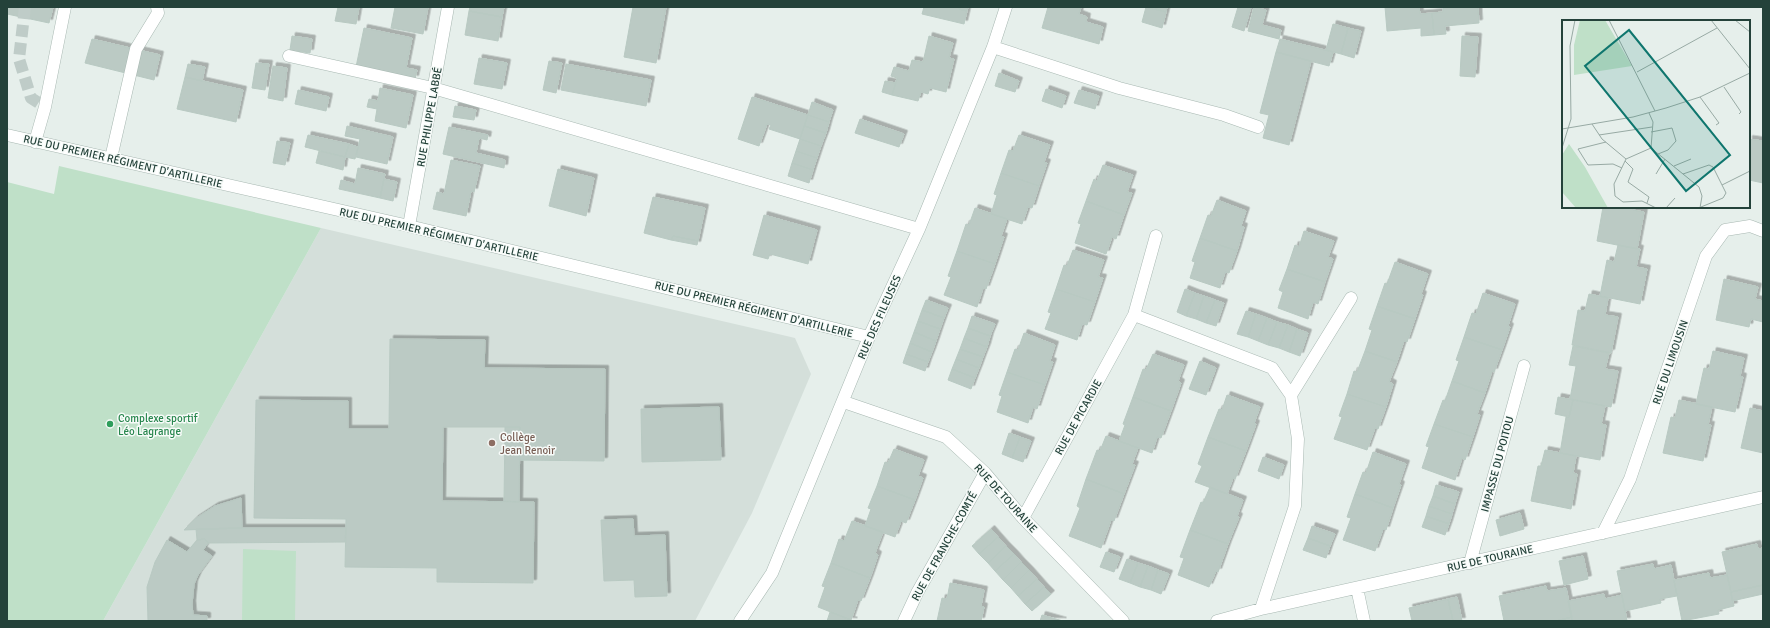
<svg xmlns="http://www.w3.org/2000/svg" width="1770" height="628" font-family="Signika,sans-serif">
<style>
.built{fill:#d4dfda}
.green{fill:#bfe0c8}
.building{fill:#bbcac4;stroke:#b8c9c2;filter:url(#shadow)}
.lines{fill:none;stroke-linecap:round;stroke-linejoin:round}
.minor-tunnel{stroke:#bfccc8;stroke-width:12;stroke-dasharray:12 6;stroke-linecap:butt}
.minor-casing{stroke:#a8b8b2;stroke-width:13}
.minor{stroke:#fff;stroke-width:12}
.leisure-dot{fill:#2e9e5b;stroke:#f7fbf9;stroke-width:1.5}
.education-dot{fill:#8d6e63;stroke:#f7fbf9;stroke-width:1.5}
.labels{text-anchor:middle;stroke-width:3;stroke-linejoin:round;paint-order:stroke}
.street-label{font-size:11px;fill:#24423a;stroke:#f7fbf9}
.leisure-label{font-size:11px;fill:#27864d;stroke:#f7fbf9;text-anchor:start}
.education-label{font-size:11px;fill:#785e54;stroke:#f7fbf9;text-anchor:start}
.inset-road{fill:none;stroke:#98aaa4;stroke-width:1}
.view{fill:#0f766e;fill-opacity:0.15;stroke:#0f766e;stroke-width:2}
.inset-edge{fill:none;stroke:#24423a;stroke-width:2}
</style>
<defs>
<filter id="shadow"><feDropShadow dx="3.5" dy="-3.5" stdDeviation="0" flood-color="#0004"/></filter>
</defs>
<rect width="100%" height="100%" fill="#e6efeb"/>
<path class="built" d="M321,228L795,338L811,374L752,513L695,621H103Z"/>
<path class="green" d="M59,166L321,228L103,621H7V182L54,194Z
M243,549L296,551L295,621H242Z"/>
<path class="building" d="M7,7H53L49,23L7,14Z
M338,7H359L356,24L335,21Z
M395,7H428L423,34L391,28Z
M470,7H504L502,17L469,11Z
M633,7H666L656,63L624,57Z
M924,7H959V9L967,11L964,24L922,14Z
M959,7H968L967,11L959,9Z
M1048,7H1081L1079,14L1087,17L1086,22L1103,27L1099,44L1042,28Z
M1146,7L1166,12L1162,28L1142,22Z
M1151,7H1167L1166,12Z
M1238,7H1251L1244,31L1232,27Z
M1254,7L1266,10L1262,25L1281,30L1279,39L1248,31Z
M1385,7H1419L1420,14L1432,13L1434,35L1421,36V28L1387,31Z
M1443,7H1478L1479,23L1445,26L1446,34L1434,35L1432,13L1443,12Z
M469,11L502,17L498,41L465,35Z
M1333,24L1348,28L1341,54L1326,50Z
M364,28L412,38L406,68L417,70L415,79L356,67Z
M1348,28L1361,31L1354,58L1341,54Z
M292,36L312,39L310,53L290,50Z
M929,36L953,43L949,58L954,59L946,92L930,88L928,94L921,92L918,101L892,95L897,78L891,76L894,67L909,71L912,60L923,62Z
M1462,36L1478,37L1475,77L1460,76Z
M92,39L160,55L154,80L85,63Z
M1280,39L1333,52L1329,66L1276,52Z
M1276,52L1311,61L1289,145L1263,138L1269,115L1260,113Z
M479,58L507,63L502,89L474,84Z
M549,61L562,63L556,93L543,90Z
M256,63L269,64L265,90L252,88Z
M188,64L205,67L202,81L185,77Z
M566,64L651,80L646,106L561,90Z
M273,66L287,68L283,101L268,98Z
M999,73L1019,81L1015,92L995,86Z
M185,77L243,90L236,122L177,109Z
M885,81L896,83L892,95L882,92Z
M380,88L413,95L406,128L375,121L377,109L367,107L369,99L378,101Z
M1046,89L1066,96L1062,108L1042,101Z
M298,90L329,97L326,111L295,104Z
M1079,90L1099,96L1095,109L1074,103Z
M752,97L808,115L800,139L769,129L771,125L767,124L759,146L738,139Z
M812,102L833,110L829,122L808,115Z
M455,106L476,110L474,120L453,117Z
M808,115L829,122L826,133L804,126Z
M860,119L904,134L899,147L855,133Z
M347,126L393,137L387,164L356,157L360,139L345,136Z
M804,126L826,133L821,146L800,139Z
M449,127L488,135L487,140L479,138L476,153L505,160L504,168L443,154Z
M308,135L349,144L345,157L305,147Z
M1019,135L1050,145L1044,162L1047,163L1039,186L1001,173L1009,150L1013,151Z
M800,139L821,146L817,158L796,151Z
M1749,139L1763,141V183L1749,180Z
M277,141L290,143L285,165L273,163Z
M349,144L358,147L355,159L345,157Z
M319,151L345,157L343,170L316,163Z
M796,151L817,158L813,170L792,163Z
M451,160L480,166L474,192L471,191L466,216L433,209L437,192L444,194Z
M792,163L813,170L809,183L788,176Z
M1103,165L1133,175L1127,192L1132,193L1124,215L1086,201L1094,179L1097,181Z
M358,168L385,174L380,198L339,189L341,180L355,184Z
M558,169L594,178L586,216L549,206Z
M1001,173L1039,186L1032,208L1028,207L1022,224L991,214L997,195L994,194Z
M384,179L397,182L393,201L380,198Z
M653,197L705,208L698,241L673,236L671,240L644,233Z
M1217,200L1246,211L1241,226L1244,227L1237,251L1200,238L1208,215L1211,216Z
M1086,201L1124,215L1116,239L1112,237L1106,254L1075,243L1081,224L1078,223Z
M1603,207H1633V210L1644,212L1637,249L1597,241Z
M975,208L1007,219L1001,236L1004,237L995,264L957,251L966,224L969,225Z
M764,215L817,230L808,264L770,254L768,259L753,255Z
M1304,231L1334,241L1328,257L1333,259L1325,282L1287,269L1295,245L1299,247Z
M673,236L698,241L697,245L671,240Z
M1200,238L1237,251L1229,273L1225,272L1220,288L1190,278L1195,262L1192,261Z
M1618,245L1640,249L1636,267L1647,269L1640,304L1600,296L1607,260L1614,262Z
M1073,250L1104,260L1098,277L1103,278L1095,302L1056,289L1064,265L1067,266Z
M957,251L995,264L986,289L983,288L977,307L944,295L951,277L948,276Z
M1395,262L1428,274L1421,294L1423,295L1415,319L1377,306L1385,283L1387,284Z
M1287,269L1325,282L1318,304L1313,302L1308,319L1278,308L1283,292L1279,290Z
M1724,279L1758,287L1755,299L1763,301V322L1751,319L1749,327L1716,320Z
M1056,289L1095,302L1087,325L1082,324L1077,340L1045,329L1051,313L1048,312Z
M1185,289L1195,293L1186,316L1177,312Z
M1195,293L1204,296L1196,319L1186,316Z
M1483,293L1515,304L1508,326L1510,327L1502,350L1464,337L1472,313L1476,314Z
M1589,294L1608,298L1605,315L1618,317L1611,353L1572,345L1578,310L1585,311Z
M1204,296L1215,300L1206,323L1196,319Z
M926,300L948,308L944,318L922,310Z
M1215,300L1224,303L1216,326L1206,323Z
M1377,306L1415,319L1407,342L1404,341L1397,362L1365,351L1372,330L1369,329Z
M922,310L944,318L940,329L918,321Z
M1246,311L1256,314L1248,337L1237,334Z
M1256,314L1267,318L1258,341L1248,337Z
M972,316L995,324L990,336L968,328Z
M1267,318L1277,322L1268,345L1258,341Z
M918,321L940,329L936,341L914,332Z
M1277,322L1288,325L1279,348L1268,345Z
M1288,325L1297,329L1289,352L1279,348Z
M968,328L990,336L987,347L964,338Z
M1297,329L1308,333L1300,356L1289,352Z
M914,332L936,341L932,352L910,343Z
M1024,333L1055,345L1050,361L1053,362L1045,385L1007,372L1015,349L1018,350Z
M1464,337L1502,350L1494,372L1492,371L1485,393L1452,381L1459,361L1456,360Z
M964,338L987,347L983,357L960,349Z
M390,339L485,340L484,368L605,369L604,461L519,460L520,427H443L442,501L534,502L533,583L437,582V568L345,567L346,519L254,518L256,400L348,401V429H389Z
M910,343L932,352L928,362L906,354Z
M1573,346L1609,353L1605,369L1618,371L1611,407L1570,399L1576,366L1569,365Z
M960,349L983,357L979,368L956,359Z
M1365,351L1397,362L1389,382L1393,384L1386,407L1347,394L1354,371L1357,372Z
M1713,351L1744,358L1740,376L1743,377L1735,412L1696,404L1704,368L1709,369Z
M906,354L928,362L925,371L903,363Z
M1153,354L1184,365L1178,381L1181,383L1171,411L1133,397L1143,369L1146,370Z
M956,359L979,368L975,378L952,369Z
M1200,361L1216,368L1206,395L1189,389Z
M952,369L975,378L971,389L948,380Z
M1007,372L1045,385L1037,409L1033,407L1028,423L997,412L1002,396L999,395Z
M1452,381L1485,393L1477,414L1480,415L1473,437L1434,424L1443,400L1445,401Z
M1347,394L1386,407L1378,429L1375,428L1367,450L1334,439L1342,417L1339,416Z
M1227,395L1260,407L1254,423L1256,424L1246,451L1208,437L1219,409L1222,410Z
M1133,397L1171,411L1161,438L1157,437L1152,453L1119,441L1125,425L1123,424Z
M1558,397L1573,400L1569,417L1555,414Z
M1573,400L1605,406L1601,424L1606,425L1600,460L1560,453L1566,417H1569Z
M1679,400L1712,407L1708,425H1711L1703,461L1663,453L1671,417L1675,418Z
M719,407L721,460L642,462L641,409Z
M1750,408L1763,411V453L1741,448Z
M1434,424L1473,437L1465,460L1462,458L1455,480L1422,468L1429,447L1426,446Z
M505,427H520L519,502L504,501Z
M1009,433L1020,437L1012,458L1002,454Z
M1106,436L1138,448L1132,464L1135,465L1124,494L1086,479L1097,450L1100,451Z
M1020,437L1031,441L1023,462L1012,458Z
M1208,437L1246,451L1235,479L1233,478L1227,494L1195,482L1202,466L1198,464Z
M894,449L924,460L918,476L923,478L915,500L877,486L885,462L888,463Z
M1545,450L1576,456L1573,473L1577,474L1571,509L1531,501L1538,466H1541Z
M1373,452L1406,464L1399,484L1401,485L1393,508L1355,494L1363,472L1366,473Z
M1263,457L1284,465L1279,479L1258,471Z
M1086,479L1124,494L1114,521L1111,520L1101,548L1069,536L1080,508L1077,506Z
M1436,485L1459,492L1455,504L1433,496Z
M877,486L915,500L906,523L901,521L895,537L865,526L871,509L868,508Z
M1210,487L1243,500L1237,516L1239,517L1228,544L1190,530L1201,502L1203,503Z
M1355,494L1393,508L1386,530L1383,529L1375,551L1343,540L1351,518L1347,517Z
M1433,496L1455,504L1452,514L1429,506Z
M241,498L242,528L184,530L195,519L215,506Z
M1429,506L1452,514L1449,524L1426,516Z
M1520,513L1524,529L1500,536L1496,520Z
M1426,516L1449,524L1445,535L1422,527Z
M633,519L634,536L665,535L667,596L635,597L634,580L604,581L601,520Z
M852,521L883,532L875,553L878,555L870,578L831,563L839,539L844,541Z
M1312,526L1335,534L1330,546L1308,538Z
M242,528H346L345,542L208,543L205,539L197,540L196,529Z
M991,529L998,537L979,554L972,546Z
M1190,530L1228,544L1218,572L1216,571L1209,587L1178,575L1184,558L1180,557Z
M998,537L1006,546L988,563L979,554Z
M1308,538L1330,546L1326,558L1303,550Z
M205,539L208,543L203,550L212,556L198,575L194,584L192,604L193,615L207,616V621H148L147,587L155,562L167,540L187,552L197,540Z
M1757,544L1758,549L1763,548V585L1731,592L1722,552Z
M1006,546L1014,554L995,571L988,563Z
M1106,552L1120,557L1114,572L1100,567Z
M1014,554L1021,562L1003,580L995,571Z
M1583,556L1588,579L1564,585L1559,561Z
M1127,559L1138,563L1130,583L1119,579Z
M1021,562L1029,570L1011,588L1003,580Z
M831,563L870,578L861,601L858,600L851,620L818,607L825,587L822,586Z
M1138,563L1148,566L1140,587L1130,583Z
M1653,564L1654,569L1671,565L1677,596L1660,599L1661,603L1625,611L1617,571Z
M1148,566L1158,570L1151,590L1140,587Z
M1029,570L1037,579L1018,596L1011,588Z
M1158,570L1169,574L1161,594L1151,590Z
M1709,573L1710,578L1727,575L1734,606L1718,610L1719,614L1682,621L1674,580Z
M1037,579L1044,587L1025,604L1018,596Z
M950,583L984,590L981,606L984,607L981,621H937L942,598L947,599Z
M1763,585V594L1732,601L1731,592Z
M1546,586L1547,591L1566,588L1572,617L1556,621H1504L1499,596Z
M1044,587L1051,594L1032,611L1025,604Z
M1604,594L1605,599L1622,595L1627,621H1572L1568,601Z
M1457,597L1462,621H1453L1448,599Z
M1448,599L1453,621H1412L1409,608Z
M830,612L851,620L854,621H827Z
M1042,615L1063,621H1040Z
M1572,617V621H1556Z"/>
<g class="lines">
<path class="minor-tunnel" d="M25,7L19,59L31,98L45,107"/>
<defs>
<path id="minor" d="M993,47L1119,88L1224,115L1258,127
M289,56L433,88L919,229
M7,135L409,226L869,337
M35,142L45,107L65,7
M111,158L136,49L158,13L157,7
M409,226L448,7
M1134,315L1156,236
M1291,395L1351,298
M844,402L946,437L985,473L1023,518L1123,621
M1023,518L1134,315L1272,368L1291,395L1298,439L1295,506L1261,609
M1603,533L1630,479L1706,256L1725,230L1750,226L1763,231
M1470,563L1524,366
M1357,588L1364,621
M740,621L772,573L869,337L919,229L993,47L1006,7
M904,621L917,593L985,473
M1217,621L1261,609L1763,497"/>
</defs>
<use href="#minor" class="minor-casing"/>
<use href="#minor" class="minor"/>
</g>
<circle class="leisure-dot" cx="110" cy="424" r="4"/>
<circle class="education-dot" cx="492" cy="443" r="4"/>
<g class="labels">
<g class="street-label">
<text transform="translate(429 117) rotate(-80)" y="4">RUE PHILIPPE LABBÉ</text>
<text transform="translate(123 161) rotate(13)" y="4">RUE DU PREMIER RÉGIMENT D'ARTILLERIE</text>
<text transform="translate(439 234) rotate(13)" y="4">RUE DU PREMIER RÉGIMENT D'ARTILLERIE</text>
<text transform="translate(754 309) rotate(14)" y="4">RUE DU PREMIER RÉGIMENT D'ARTILLERIE</text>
<text transform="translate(879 317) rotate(-66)" y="4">RUE DES FILEUSES</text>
<text transform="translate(1670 362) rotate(-71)" y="4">RUE DU LIMOUSIN</text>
<text transform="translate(1078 417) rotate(-61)" y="4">RUE DE PICARDIE</text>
<text transform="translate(1497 464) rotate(-75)" y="4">IMPASSE DU POITOU</text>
<text transform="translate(1006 498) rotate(48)" y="4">RUE DE TOURAINE</text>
<text transform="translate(944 546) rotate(-61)" y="4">RUE DE FRANCHE-COMTÉ</text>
<text transform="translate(1490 558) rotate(-13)" y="4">RUE DE TOURAINE</text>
</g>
<g class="leisure-label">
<text x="118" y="422">Complexe sportif<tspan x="118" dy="13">Léo Lagrange</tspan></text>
</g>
<g class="education-label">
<text x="500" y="441">Collège<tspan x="500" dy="13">Jean Renoir</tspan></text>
</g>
</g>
<g transform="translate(1562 20)">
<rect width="188" height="188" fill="#e6efeb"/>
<path d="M18,0H43L70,46L12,55V25ZM7,124L23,147L46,188H14L0,172V135Z" fill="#bfe0c8"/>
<path class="inset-road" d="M47,0L93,91M149,0L188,49M173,0L188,12M75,52L155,8M162,67L179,92L177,94M138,77L157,103L154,105M87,93L91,102L89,128L137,167L140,176L138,188M30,104L40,119L64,139L52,164L53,176L61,182L80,181L94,188M0,109L71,97L104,88L138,77L188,53M89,112L110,108L114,121L106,130L96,134M37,115L90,107M44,122L16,129L26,145L51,144L60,148M0,128L9,99L8,26L13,0M64,139L89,128M63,141L71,149L66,162L87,177L85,183M112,146L129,139M94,154L103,139M121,154L147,145L151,147L164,173L161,178L139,187M160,165L188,151M104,188L113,178"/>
<path class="view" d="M67,10L168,135L124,171L23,46Z"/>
<rect width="188" height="188" class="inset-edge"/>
</g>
<rect width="1770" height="628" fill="none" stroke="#24423a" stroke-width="16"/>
</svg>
